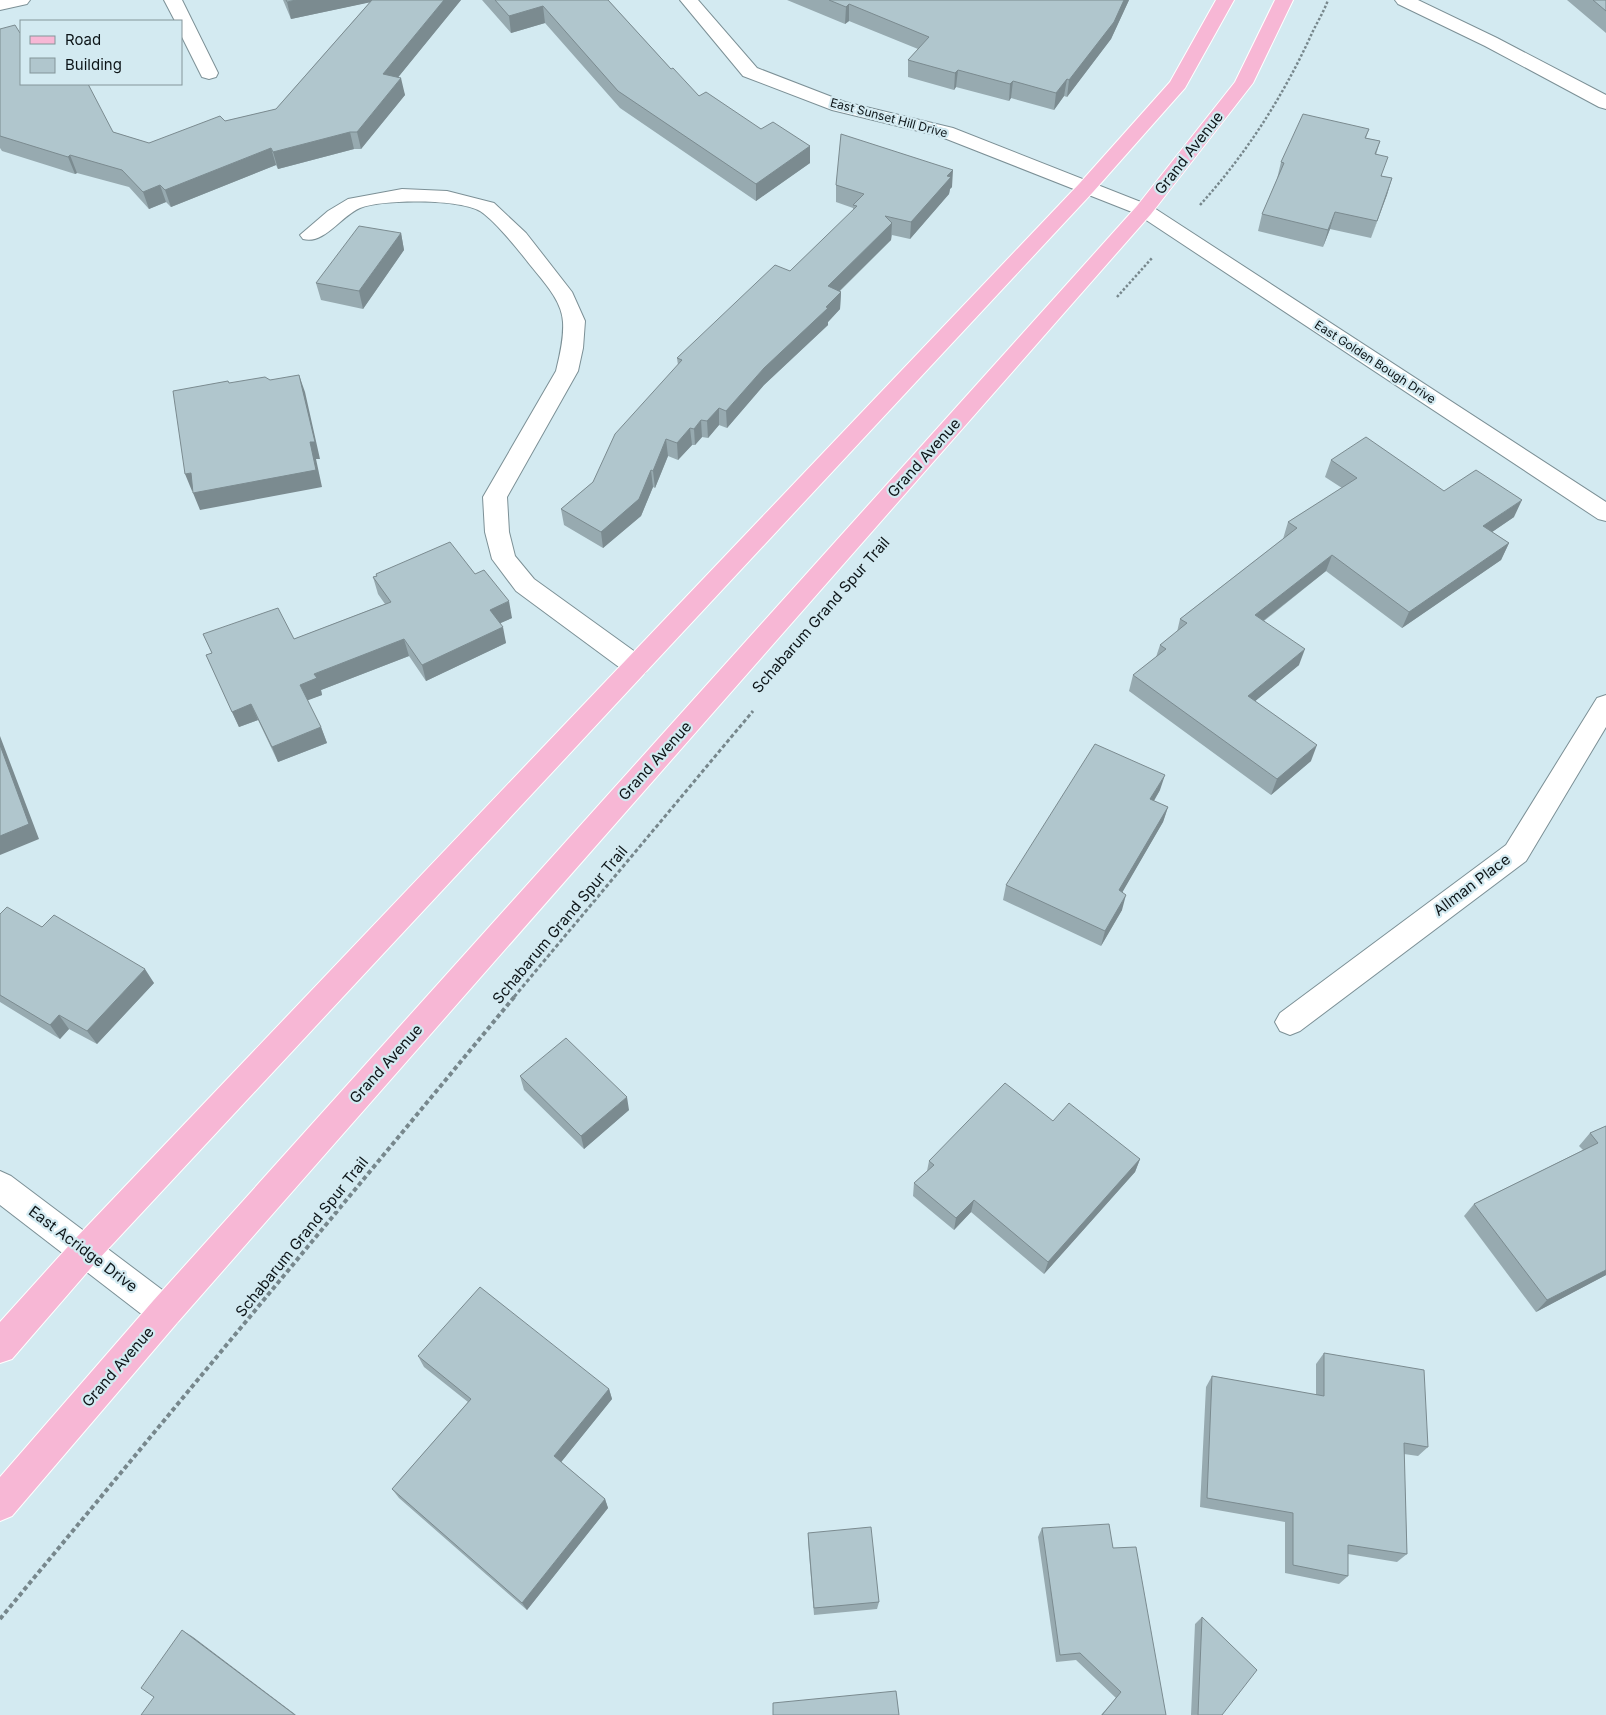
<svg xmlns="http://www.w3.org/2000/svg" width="1606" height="1715" font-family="Inter,sans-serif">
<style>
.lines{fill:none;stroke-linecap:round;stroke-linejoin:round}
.minor-casing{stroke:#7c9096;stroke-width:2}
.major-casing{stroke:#fff;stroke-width:2}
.path-far2{stroke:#77878c;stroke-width:2.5;stroke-dasharray:2.5 2;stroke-linecap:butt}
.path-far1{stroke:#77878c;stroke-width:3;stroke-dasharray:4 2.5;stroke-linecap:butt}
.path{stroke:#77878c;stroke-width:4;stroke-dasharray:4.5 3;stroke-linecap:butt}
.minor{fill:#fff;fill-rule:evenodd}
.major{fill:#f7b7d5;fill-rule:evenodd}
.wall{fill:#97aab0}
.shaded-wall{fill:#7b8b90}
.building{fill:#b0c6cd;stroke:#7b8b90}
.labels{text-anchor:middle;stroke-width:4.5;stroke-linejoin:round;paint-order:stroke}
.far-street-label{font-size:12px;fill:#0d1518;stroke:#d3eaf1}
.street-label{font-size:15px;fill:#0d1518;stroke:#d3eaf1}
</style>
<rect width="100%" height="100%" fill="#d3eaf1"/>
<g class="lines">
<defs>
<path id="minor" d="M0,0H30L27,4L0,10Z
M164,0H182L218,73L216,77L209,79L202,77L181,35V21H175Z
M680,0H698L757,68L845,102L953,128L1151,206L1606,502V521L1598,519L1137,214L939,136L832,110L743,76Z
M1395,0H1418L1497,38L1606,95V109L1599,107L1485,46L1398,4Z
M402,189L447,191L494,203L526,233L572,292L585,321L583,348L578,371L507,497L509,532L515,556L534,579L645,659L649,666L645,673L636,676L627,673L516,591L492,559L485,532L483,497L556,371C560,355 564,338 563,322C562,299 540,278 527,261C517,248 494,220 480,211C458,199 384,199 360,208C341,216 324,245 303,239L300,235L328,211L348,199Z
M1606,695V727L1526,861L1300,1031L1290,1035L1280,1031L1275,1022L1280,1013L1506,845L1597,698Z
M0,1171L11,1176L177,1301L181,1312L177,1323L165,1328L153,1323L0,1205Z"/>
<path id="major" d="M1216,0H1234L1185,88L1093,192L96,1262L12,1359L0,1363V1322L74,1240L1079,184L1170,82Z
M1275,0H1293L1253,83L1151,214L177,1323L12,1516L0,1521V1477L153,1301L1137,206L1235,82Z"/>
</defs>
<use href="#minor" class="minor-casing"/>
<use href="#major" class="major-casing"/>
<path class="path-far2" d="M1200,205C1247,153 1284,95 1313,31C1318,21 1324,11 1328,0
M1117,297L1152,258"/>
<path class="path-far1" d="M514,997L753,711"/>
<path class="path" d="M0,1619L515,996"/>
<use href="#minor" class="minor"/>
<use href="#major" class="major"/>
</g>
<path class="wall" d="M283,0H461L398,77L405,95L361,149H354L278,169L276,165L171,207L166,202L149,209L129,187L77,173L75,174L2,151L0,148V29L20,33L113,132L149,143L225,121L276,109L370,2L291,19Z
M482,0H608L671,69L699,96L761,129L810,146V163L756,201L620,108L545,23L511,33Z
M787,0H1129L1111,39L1067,97L1064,96L1054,110L1011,98L1009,101L956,87L954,90L908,77V60L918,49L849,21L845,24Z
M1567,0H1606V33Z
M1369,129L1366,138L1380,141L1376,155L1382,176L1392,178L1371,238L1330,229L1323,247L1258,231L1262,214L1277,179L1281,162Z
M836,185L952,187L950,189L949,194L910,239L892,235L891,240L840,291L841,292L840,309L828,322V325L764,385L727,428L719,425L708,438L702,437L695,445H692L678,460L668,456L655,488L653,487L641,516L603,548L564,525L561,509L593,482L678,365L677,358L790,271L853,211V208L836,202Z
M401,233L404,250L363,309L321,300L316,283Z
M1331,460L1444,491L1514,517L1492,532L1509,543L1501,560L1402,628L1326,571L1264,621L1299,665L1255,701L1311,761L1271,795L1129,691L1133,675L1156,657L1160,645L1177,632L1180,619L1283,539L1288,522L1342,488L1325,477Z
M376,574H475L512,618L500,623L506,643L426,681L409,656L321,690L322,695L307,700L321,727L327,743L278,762L258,720L239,727L206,655L212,653L203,634L294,639L385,604L378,594L373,577L377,576Z
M1160,790L1154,801L1168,807L1163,822L1122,892V910L1101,946L1003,900L1006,885Z
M0,914L42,927L154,983L97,1044L69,1029L60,1039L0,1002Z
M520,1076L629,1110L584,1149L524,1090Z
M1053,1121L1140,1159L1135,1172L1044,1274L971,1212L954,1230L913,1196L914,1183L927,1171L929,1161Z
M1606,1126V1275L1536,1312L1464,1216L1474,1204L1583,1150L1579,1146L1590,1133Z
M1324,1353L1428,1447L1418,1456L1404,1454L1407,1554L1397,1562L1348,1554V1576L1339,1584L1285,1573V1522L1200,1507L1206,1387L1212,1376L1316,1395V1364Z
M418,1356L609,1389L612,1399L561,1462L605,1499L608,1508L527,1610L399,1498L392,1489L468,1402L424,1367Z
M1042,1528L1113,1548L1166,1715H1101L1116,1698L1076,1660L1056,1662L1038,1537Z
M808,1533L879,1602L877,1609L814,1615L808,1541Z
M1202,1617L1222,1715H1191L1195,1624Z"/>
<path class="shaded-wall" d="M296,0H381L291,19L287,2Z
M444,0H461L387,91L383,74Z
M1124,0H1129L1111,39L1067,97L1069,80Z
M849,4V21L845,24L846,7Z
M543,6L545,23L511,33L509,16Z
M958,70L956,87L954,90L955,73Z
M401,78L405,95L361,149L357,132Z
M1067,79L1064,96L1054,110L1056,93Z
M1013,81L1011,98L1009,101L1010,84Z
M350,132L354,149L278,169L273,152Z
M810,146V163L756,201V184Z
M271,148L276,165L171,207L165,190Z
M70,155L77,173L75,174L68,157Z
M953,170L952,187L950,189L949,194L910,239L911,222L947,176Z
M1392,178L1387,195L1371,238L1377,221Z
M160,185L166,202L149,209L143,192Z
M1335,212L1330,229L1323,247L1328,230Z
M892,223L891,240L827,303L828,286Z
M401,233L404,250L363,309L359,291Z
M841,292L840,309L828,322V325L764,385L727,428L726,411L764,368Z
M299,375L305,392L320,459H316L322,487L200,510L193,493L310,442Z
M719,408V425L708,438L707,421Z
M701,420L702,437L695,445L694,429Z
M690,428L692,445L678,460L677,443Z
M666,439L668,456L655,488L653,471Z
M651,470L653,487L641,516L603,548L601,532Z
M191,473L197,490L192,491L185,474Z
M1522,500L1514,517L1476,543L1483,526Z
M1509,543L1501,560L1402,628L1409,612Z
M1332,555L1326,571L1250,631L1255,615Z
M509,601L512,618L494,626L490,610Z
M503,627L506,643L426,681L422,665Z
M404,639L409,656L321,690L322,695L306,701L300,685L314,674Z
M1305,649L1299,665L1242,712L1248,696Z
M251,704L258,720L239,727L232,712Z
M321,727L327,743L278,762L272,747Z
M0,736L39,839L0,855Z
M1317,745L1311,761L1271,795L1277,779Z
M1165,775L1160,790L1146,814L1150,799Z
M1168,807L1163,822L1115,905L1119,890Z
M1126,895L1122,910L1101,946L1105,931Z
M145,969L154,983L97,1044L87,1031Z
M59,1015L69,1029L60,1039L50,1025Z
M627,1097L629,1110L584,1149L581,1136Z
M1140,1159L1135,1172L1044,1274L1048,1262Z
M974,1200L971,1212L954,1230L956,1218Z
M1606,1270V1275L1536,1312L1547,1300Z
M609,1389L612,1399L558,1466L554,1456Z
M605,1499L608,1508L527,1610L522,1603Z
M182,1630L193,1637L296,1715H295Z"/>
<path class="building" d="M286,0H296L287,2Z
M372,0H444L383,74L401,78L357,132H350L273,152L271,148L165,190L160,185L143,192L122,170L70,155L68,157L0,136V29L15,25L20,33H21V84H88L113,132L149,143L220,116L225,121L276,109Z
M495,0H608L671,69L673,68L699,96L706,92L761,129L773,122L810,146L756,184L618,91L543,6L509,16Z
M829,0H1124L1114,22L1069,80L1067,79L1056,93L1013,81L1010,84L958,70L955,73L908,60L929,37L849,4L846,7Z
M1593,0H1606V11Z
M1303,114L1369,129L1365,138L1380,141L1375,154L1388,157L1381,176L1392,178L1377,221L1335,212L1328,230L1262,214L1284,163L1281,162Z
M841,134L953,170L947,176L951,177L911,222L885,216L892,223L828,286L841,292L826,307L828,308L764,368L726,411L719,408L707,421L701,420L694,429L690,428L677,443L666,439L653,471L651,470L639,499L601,532L561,509L593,482L615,434L682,360L677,358L775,265L790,271L857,206L853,205L864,194L836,185Z
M359,226L401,233L359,291L316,283Z
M299,375L315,442H310L316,470L193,493L191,473L185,474L173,391L228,381L229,383L265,377L270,380Z
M1366,437L1444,491L1476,470L1522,500L1483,526L1509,543L1409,612L1332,555L1255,615L1305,649L1248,696L1317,745L1277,779L1133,675L1166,649L1160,645L1187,623L1180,619L1297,528L1288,522L1357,478L1331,460Z
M450,542L475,574L484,570L509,601L490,610L503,627L422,665L404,639L314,674L317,678L300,685L321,727L272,747L251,704L232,712L206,655L212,653L203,634L278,608L294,639L391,602L373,577L377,576L376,574Z
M1095,744L1165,775L1150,799L1168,807L1119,890L1126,895L1105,931L1006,885Z
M0,745L29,824L0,836Z
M7,907L42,927L54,915L145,969L87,1031L59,1015L50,1025L0,995V914Z
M566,1038L627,1097L581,1136L520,1076Z
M1005,1083L1053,1121L1069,1103L1140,1159L1048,1262L974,1200L956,1218L914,1183L934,1165L929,1161Z
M1606,1126V1270L1547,1300L1474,1204L1598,1143L1590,1133Z
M480,1287L609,1389L554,1456L605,1499L522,1603L392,1489L471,1399L418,1356Z
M1324,1353L1424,1370L1428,1447L1404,1443L1407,1554L1348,1545V1576L1293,1565V1513L1207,1498L1212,1376L1324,1396Z
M1109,1524L1113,1548L1136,1547L1166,1715H1102L1121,1692L1080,1653L1060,1655L1042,1528Z
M871,1527L879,1602L814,1608L808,1533Z
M1202,1617L1257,1670L1222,1715H1198Z
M182,1630L295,1715H141L154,1697L141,1688Z
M896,1691L899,1715H773V1703Z"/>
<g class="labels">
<g class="far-street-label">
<text transform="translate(889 118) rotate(15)" y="4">East Sunset Hill Drive</text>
<text transform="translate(1375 362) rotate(33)" y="4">East Golden Bough Drive</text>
</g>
<g class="street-label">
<text transform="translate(1189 153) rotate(-52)" y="5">Grand Avenue</text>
<text transform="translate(924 458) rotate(-48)" y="5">Grand Avenue</text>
<text transform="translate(821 615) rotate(-49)" y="5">Schabarum Grand Spur Trail</text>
<text transform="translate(655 761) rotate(-48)" y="5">Grand Avenue</text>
<text transform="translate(1472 885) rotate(-37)" y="5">Allman Place</text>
<text transform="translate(560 925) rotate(-50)" y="5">Schabarum Grand Spur Trail</text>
<text transform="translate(386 1064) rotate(-48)" y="5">Grand Avenue</text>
<text transform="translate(302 1237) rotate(-51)" y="5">Schabarum Grand Spur Trail</text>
<text transform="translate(83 1249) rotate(37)" y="5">East Acridge Drive</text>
<text transform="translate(118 1367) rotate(-49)" y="5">Grand Avenue</text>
</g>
</g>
<rect x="20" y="20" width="162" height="65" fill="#d3eaf1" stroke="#84959a"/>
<rect x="30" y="36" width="25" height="8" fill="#f7b7d5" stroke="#84959a"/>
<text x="65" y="45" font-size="15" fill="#0d1518">Road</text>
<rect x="30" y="58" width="25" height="15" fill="#b0c6cd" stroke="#84959a"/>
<text x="65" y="70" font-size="15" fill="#0d1518">Building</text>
</svg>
